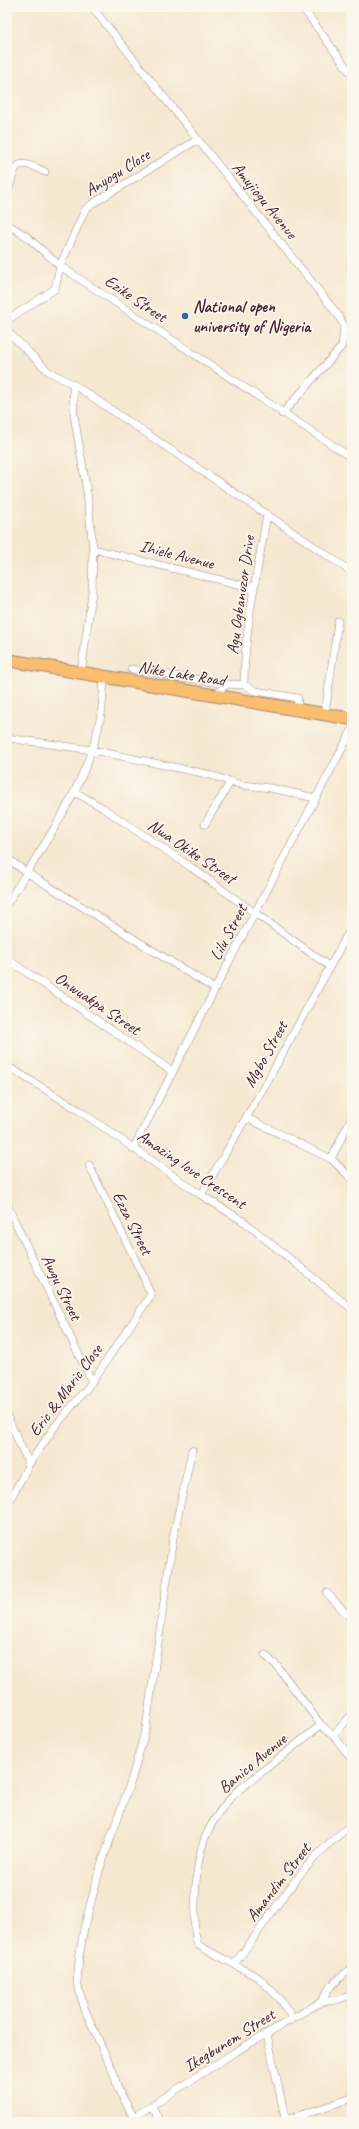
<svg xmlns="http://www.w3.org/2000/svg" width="359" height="2129" font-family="Caveat,sans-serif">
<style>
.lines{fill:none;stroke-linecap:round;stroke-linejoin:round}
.minor-casing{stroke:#9f847e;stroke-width:8}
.primary-casing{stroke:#9f847e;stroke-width:14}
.minor{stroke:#fff;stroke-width:7}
.primary{stroke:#fabe6d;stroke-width:12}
.poi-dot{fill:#1f6fb2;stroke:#fbf7ec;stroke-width:1.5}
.labels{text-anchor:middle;stroke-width:3.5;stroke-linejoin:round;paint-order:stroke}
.street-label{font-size:17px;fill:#4a1f2b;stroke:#fbf7ec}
.poi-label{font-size:17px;font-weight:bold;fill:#4a1f2b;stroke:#fbf7ec;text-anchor:start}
</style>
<rect width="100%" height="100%" fill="#fbf7ec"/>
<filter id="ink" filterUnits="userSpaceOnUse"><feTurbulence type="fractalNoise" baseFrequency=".025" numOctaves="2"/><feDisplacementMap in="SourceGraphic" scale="8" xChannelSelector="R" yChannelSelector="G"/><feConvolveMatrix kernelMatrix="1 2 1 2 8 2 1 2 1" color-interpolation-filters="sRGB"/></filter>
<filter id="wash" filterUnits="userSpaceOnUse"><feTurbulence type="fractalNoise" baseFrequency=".012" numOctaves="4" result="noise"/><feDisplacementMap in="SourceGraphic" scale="16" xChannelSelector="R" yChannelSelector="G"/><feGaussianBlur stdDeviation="0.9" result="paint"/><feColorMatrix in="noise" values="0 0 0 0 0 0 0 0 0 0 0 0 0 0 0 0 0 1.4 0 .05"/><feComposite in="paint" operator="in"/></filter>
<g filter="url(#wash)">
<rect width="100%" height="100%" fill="#f4e8d0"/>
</g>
<g filter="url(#ink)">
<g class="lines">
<defs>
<path id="minor" d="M92,7L338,315L344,326L342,346L282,414
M302,7L352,75
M7,196C15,169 12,154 45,172
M7,224L26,236L60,266L352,458
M7,320L55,289L60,266L85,210L92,204L197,140
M344,326L352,333
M7,331L49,372L73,384L352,572
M73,384L74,415L87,492L93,549L92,592L81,674
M267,514C258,570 244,628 244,685L256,691L298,698L297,709
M93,549L254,588
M131,669L226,684
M216,696L226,684L244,685
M325,714L338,621
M7,738L92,750L207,774L242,785L271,788L315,798
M75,792L103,808L192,868L329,966
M205,824L231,781
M7,858L26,872L215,989
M7,904C44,843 88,786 101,715C103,703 103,690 104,678
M7,959L173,1072
M7,1066L77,1109L201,1195L243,1221L352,1309
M352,1117L331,1159L352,1179
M247,1118L331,1159
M133,1149L231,958L352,730
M201,1195L268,1080L352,926
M7,1205L92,1382
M7,1416L29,1464
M7,1506L29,1464L54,1428L92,1382L151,1295L144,1278L89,1165
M327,1593L352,1620
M265,1655L277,1666L321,1725L333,1735L352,1759
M333,1735L352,1715
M234,1964C273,1916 300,1861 352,1825
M321,2002L330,1987L352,1967
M293,2019L280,1999L259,1978L198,1945C193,1931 195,1919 195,1905C196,1856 201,1830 235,1793L321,1725
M267,2034L286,2122
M152,2106L160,2122
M135,2116H133L118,2089L114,2074L85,2010L77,1983L79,1958L84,1928L100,1868L132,1778L146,1728L173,1538L192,1450
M286,2120L352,2098
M126,2122L235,2052L321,2002L337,2000L352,1995"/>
<path id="primary" d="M7,660L352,719"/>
</defs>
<use href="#minor" class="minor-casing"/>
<use href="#primary" class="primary-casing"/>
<use href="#minor" class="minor"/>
<use href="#primary" class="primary"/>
</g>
</g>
<circle class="poi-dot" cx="185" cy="316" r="4"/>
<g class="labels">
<g class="street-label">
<text transform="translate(117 172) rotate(-32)" y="6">Anyogu Close</text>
<text transform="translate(265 200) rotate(51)" y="6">Amujiogu Avenue</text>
<text transform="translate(136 298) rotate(34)" y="6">Ezike Street</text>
<text transform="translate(177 554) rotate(14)" y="6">Ihiele Avenue</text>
<text transform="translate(240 595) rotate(-82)" y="6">Agu Ogbanuzor Drive</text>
<text transform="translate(182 673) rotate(9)" y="6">Nike Lake Road</text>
<text transform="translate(192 851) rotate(34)" y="6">Nwa Okike Street</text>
<text transform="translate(228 932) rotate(-62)" y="6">Lilu Street</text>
<text transform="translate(98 1003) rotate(34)" y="6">Onwuakpa Street</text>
<text transform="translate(265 1054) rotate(-61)" y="6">Mgbo Street</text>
<text transform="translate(192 1169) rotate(34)" y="6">Amazing love Crescent</text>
<text transform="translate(133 1223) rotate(63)" y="6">Ezza Street</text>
<text transform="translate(62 1287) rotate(64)" y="6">Awgu Street</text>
<text transform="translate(65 1390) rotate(-53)" y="6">Eric &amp; Maric Close</text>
<text transform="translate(252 1763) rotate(-40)" y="6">Banico Avenue</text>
<text transform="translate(278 1882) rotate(-52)" y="6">Amandim Street</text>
<text transform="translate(229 2040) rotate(-32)" y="6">Ikegbunem Street</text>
</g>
<g class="poi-label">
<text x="193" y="312">National open<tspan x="193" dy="20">university of Nigeria</tspan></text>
</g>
</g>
<rect width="359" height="2129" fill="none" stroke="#fbf7ec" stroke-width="24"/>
</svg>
